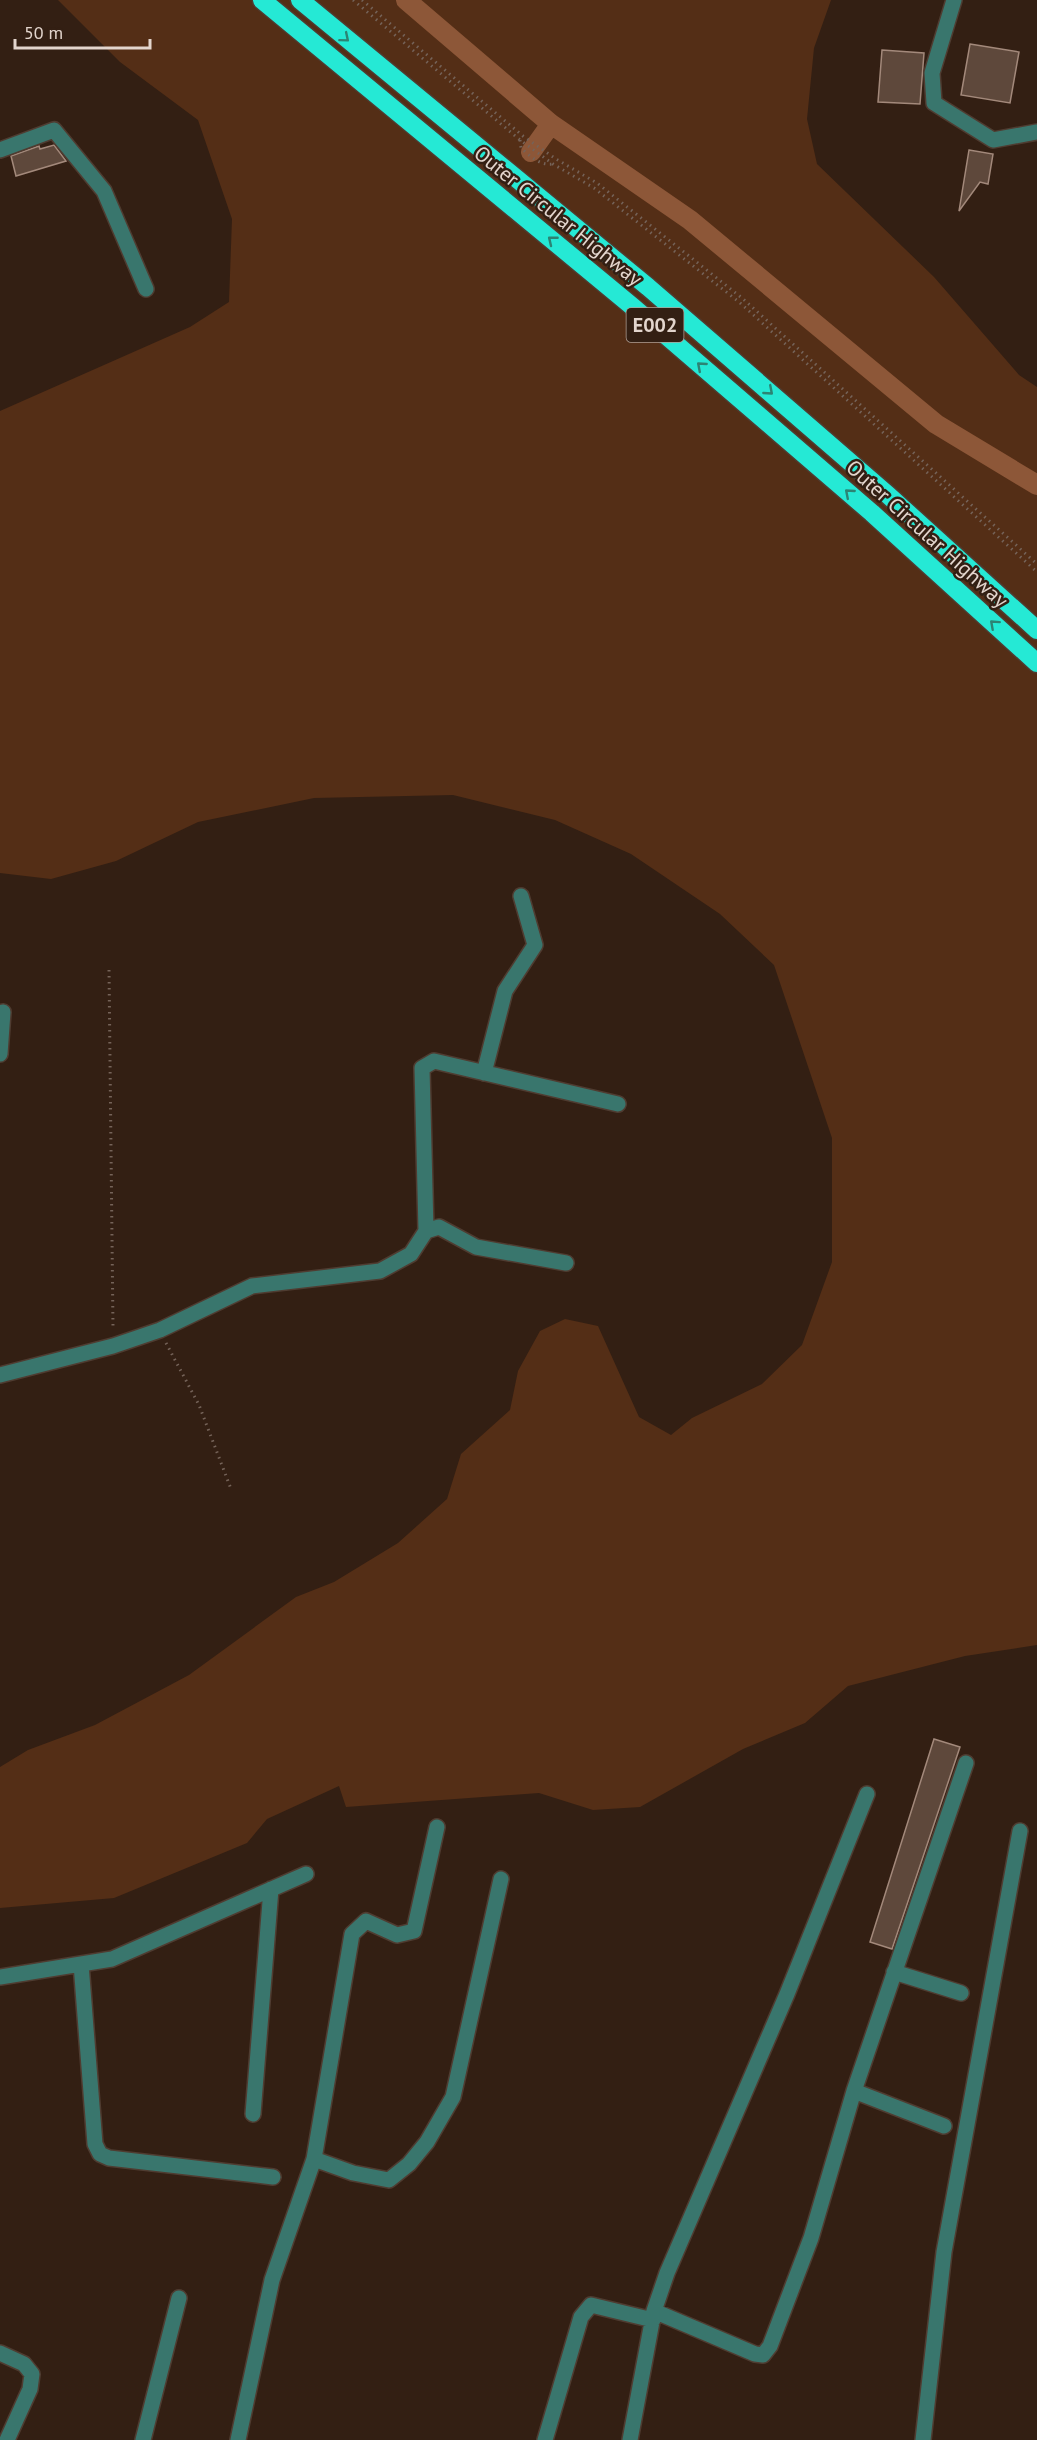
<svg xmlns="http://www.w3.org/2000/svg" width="1037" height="2440" font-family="'PT Sans',sans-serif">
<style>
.green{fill:#542e16}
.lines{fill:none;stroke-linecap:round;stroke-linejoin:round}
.canal{stroke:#8d5738;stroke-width:20}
.building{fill:#5e483b;stroke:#a3897b;stroke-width:1.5}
.minor-casing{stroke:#4f3c31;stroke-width:18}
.highway-casing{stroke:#4f3c31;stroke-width:21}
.path{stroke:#756359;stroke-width:3;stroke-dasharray:1.5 4.5;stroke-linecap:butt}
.minor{stroke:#39766d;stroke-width:15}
.highway{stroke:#25e9d5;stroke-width:18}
.oneway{stroke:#2c8474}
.labels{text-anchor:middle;stroke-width:5;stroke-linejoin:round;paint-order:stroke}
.shield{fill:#331f13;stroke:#ae9e95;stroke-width:1.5}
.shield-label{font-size:20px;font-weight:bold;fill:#e3d5cd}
.street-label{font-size:21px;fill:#e3d5cd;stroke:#331f13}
</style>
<rect width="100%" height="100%" fill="#331f13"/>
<path class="green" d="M58,0H831L814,48L807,119L817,164L934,277L1019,375L1037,387V1645L965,1656L848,1686L805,1723L743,1749L640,1807L593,1810L539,1793L346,1807L339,1786L267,1819L247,1843L114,1898L0,1908V1767L28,1750L95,1725L189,1675L296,1597L334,1582L398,1543L447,1499L461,1454L510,1410L518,1371L540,1331L565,1319L598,1326L639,1417L671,1435L692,1418L762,1384L802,1345L832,1262V1138L774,965L720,914L631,854L555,820L453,795L314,798L198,822L116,861L51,879L0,873V411L190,327L229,302L232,219L198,120L120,62Z"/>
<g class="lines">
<path class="canal" d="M406,0L551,124L690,220L936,424L1037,485
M531,152L551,124"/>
</g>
<path class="building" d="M970,44L1019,52L1010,103L961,95Z
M882,50L924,53L920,104L878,102Z
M54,145L66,161L16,176L11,156L39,146L40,149Z
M969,150L993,154L988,184L980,182L959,211Z
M934,1739L960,1747L892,1949L870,1942Z"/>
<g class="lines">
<defs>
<path id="minor" d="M954,0L932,73L934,103L993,140L1037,132
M0,150L54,130L104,191L146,289
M0,1054L3,1012
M484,1073L505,991L535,945L521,896
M426,1231L422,1068L434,1061L618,1104
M0,1375L113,1346L160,1330L252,1286L380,1271L411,1254L426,1231L439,1227L476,1247L566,1263
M81,1964L95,2144L100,2154L109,2158L273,2177
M894,1972L961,1993
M0,1977L112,1959L306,1874
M854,2091L944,2126
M253,2114L271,1889
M314,2159L353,2173L389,2180L409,2164L427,2142L453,2097L501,1879
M654,2311L755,2354L763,2355L770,2346L811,2238L854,2091L966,1763
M0,2353L24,2364L32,2374L30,2389L7,2440
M143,2440L179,2298
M238,2440L272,2280L314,2159L352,1934L366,1921L397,1935L414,1931L437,1827
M545,2440L581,2317L591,2305L653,2320
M630,2440L654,2311L667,2273L787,1994L867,1794
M923,2440L944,2252L1020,1831"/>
<path id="highway" d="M262,0L633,307L872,513L1037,663
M300,0L648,287L888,495L1037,630"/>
</defs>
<use href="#minor" class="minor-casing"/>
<use href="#highway" class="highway-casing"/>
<path class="path" d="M353,0L520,140L553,164L594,188L739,302L1037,572
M362,0L523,136L556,159L597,183L742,298L1037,564
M520,140L521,148C530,156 540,166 553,164
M109,970L113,1328
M166,1343L199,1405L231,1489"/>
<use href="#minor" class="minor"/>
<use href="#highway" class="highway"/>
</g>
<defs><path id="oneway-chevron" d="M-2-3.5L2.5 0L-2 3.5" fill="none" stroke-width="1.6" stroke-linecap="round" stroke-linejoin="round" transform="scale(1.5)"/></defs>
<g class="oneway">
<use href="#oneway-chevron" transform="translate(345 38) rotate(40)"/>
<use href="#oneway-chevron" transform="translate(552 240) rotate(-141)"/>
<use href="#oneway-chevron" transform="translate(701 366) rotate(-139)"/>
<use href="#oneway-chevron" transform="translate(769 391) rotate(41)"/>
<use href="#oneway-chevron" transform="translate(849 493) rotate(-139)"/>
<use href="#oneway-chevron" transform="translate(994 624) rotate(-138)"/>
</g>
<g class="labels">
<rect class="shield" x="626.5" y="308" width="57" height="34" rx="4.5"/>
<g class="shield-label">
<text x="655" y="332">E002</text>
</g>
<g class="street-label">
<text transform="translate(558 216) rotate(39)" y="7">Outer Circular Highway</text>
<text transform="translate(927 534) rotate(42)" y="7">Outer Circular Highway</text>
</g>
</g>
<path d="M15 39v9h135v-9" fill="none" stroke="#e3d5cd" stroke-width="3"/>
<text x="24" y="39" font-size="18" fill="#e3d5cd" stroke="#331f13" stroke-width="4.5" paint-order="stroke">50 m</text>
</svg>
